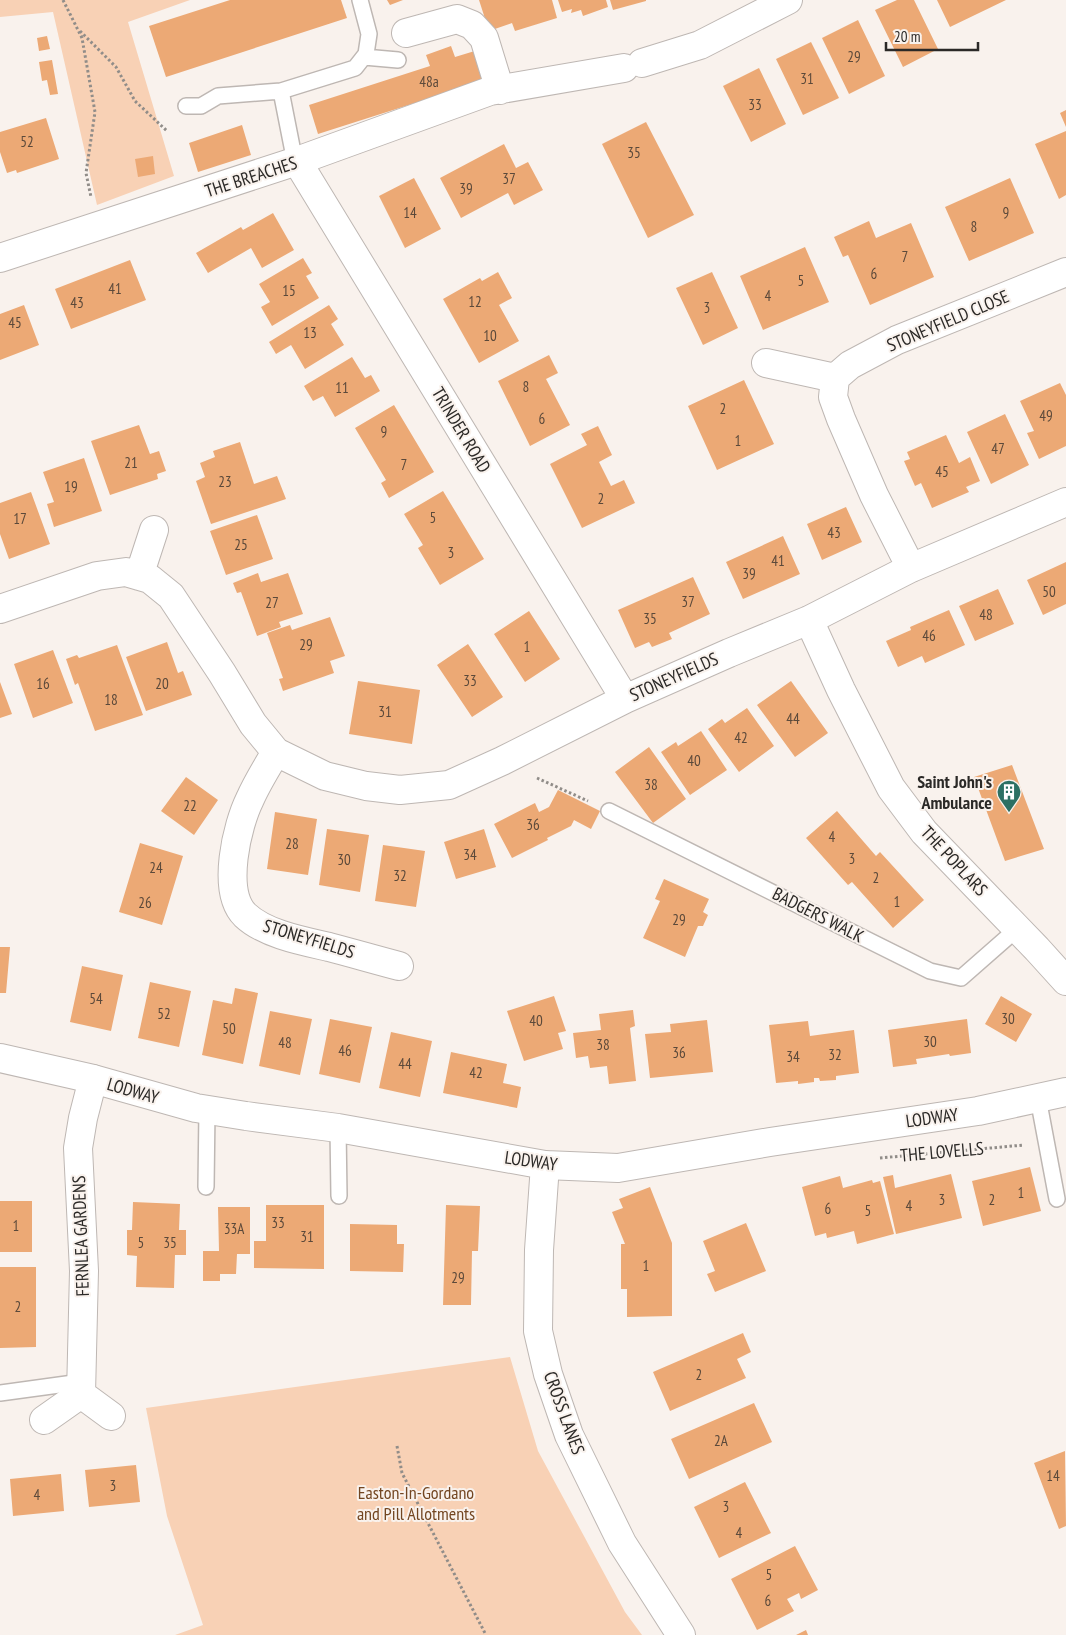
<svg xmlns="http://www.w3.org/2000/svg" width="1066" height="1635" font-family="'PT Sans Narrow',sans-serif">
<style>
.green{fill:#f8d1b5}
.building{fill:#eca975}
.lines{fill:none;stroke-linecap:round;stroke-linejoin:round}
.lane-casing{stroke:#beb7b3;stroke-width:18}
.street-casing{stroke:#beb7b3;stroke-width:30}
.secondary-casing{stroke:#beb7b3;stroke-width:30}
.path{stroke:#918d89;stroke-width:3;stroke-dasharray:2.5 2.5;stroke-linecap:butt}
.lane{stroke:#fff;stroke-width:15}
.street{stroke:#fff;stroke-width:28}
.secondary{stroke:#fff;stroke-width:28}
.labels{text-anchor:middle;stroke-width:4;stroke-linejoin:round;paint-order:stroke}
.number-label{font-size:15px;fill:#5b493a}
.street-label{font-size:18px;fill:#2b2927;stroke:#f9f2ed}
.poi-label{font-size:18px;font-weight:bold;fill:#2b2927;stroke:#f9f2ed;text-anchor:end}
.park-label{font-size:18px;fill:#734621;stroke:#f9f2ed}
</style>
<rect width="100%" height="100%" fill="#f9f2ed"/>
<path class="green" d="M0,0H190L128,22L174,176L97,205L53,12L0,17Z
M510,1357L538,1451L625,1612L642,1635H175L203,1625L167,1516L146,1408Z"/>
<path class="building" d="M230,0H341L347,18L166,77L149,26Z
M387,0H403L390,5Z
M479,0H552L557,18L515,31L512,23L489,31Z
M558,0H606L608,7L583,16L581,10L571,13L572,9L562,12Z
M610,0H646V1L613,10Z
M897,0H914L938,49L903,67L875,10Z
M937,0H1006L950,27Z
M858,20L885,76L849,94L822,38Z
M47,36L50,49L39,51L37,38Z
M811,42L839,98L803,115L776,59Z
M451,46L455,57L478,50L487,80L318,134L309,105L430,66L426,55Z
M52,60L58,94L50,95L47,80L42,81L39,62Z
M759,68L786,124L751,142L723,86Z
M1066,110V127L1060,113Z
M46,118L59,159L17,173L16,170L7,173L0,152V132Z
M646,122L694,215L648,238L602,144Z
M242,125L251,155L198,172L189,143Z
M1066,131V195L1059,199L1035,144Z
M504,144L516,168L528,162L543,190L514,205L508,193L461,218L440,178Z
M153,156L155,174L138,177L135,159Z
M414,178L441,229L405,248L379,196Z
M1010,178L1034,233L969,261L945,207Z
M273,213L294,250L262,268L251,248L208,273L196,253L241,227L243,230Z
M869,221L876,238L911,223L934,277L870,305L848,255L843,257L834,237Z
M805,247L829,302L763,330L740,276Z
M303,258L312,273L306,276L319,298L272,326L261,307L270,302L259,284Z
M130,260L146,300L71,329L55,289Z
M498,272L512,298L499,305L519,341L479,363L443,299L480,278L482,281Z
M712,272L738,328L703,345L676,288Z
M24,305L39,345L0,360V314Z
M329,305L338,319L331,324L344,345L305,369L291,345L276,354L269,342Z
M549,355L558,373L546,379L570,425L530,446L498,381Z
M352,357L365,378L371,375L380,391L335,417L323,396L313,401L304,386Z
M744,380L774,444L717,470L688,406Z
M1060,383L1066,395V446L1039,459L1027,433L1034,431L1020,401Z
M394,405L434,472L389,498L381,483L386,480L355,428Z
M1005,414L1029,465L991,484L967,432Z
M139,425L150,454L159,451L166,471L157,474L158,479L110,495L91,441Z
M598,426L612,455L599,462L611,486L624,480L635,503L582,528L550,464L587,445L581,434Z
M946,435L959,463L970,457L980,481L966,487L969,492L932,508L921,483L915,486L904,461L910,459L907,452Z
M240,442L254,484L277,476L286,499L211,524L196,481L205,477L200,463L215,457L213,451Z
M84,458L102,511L54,527L47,504L54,502L43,472Z
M443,491L484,559L440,585L418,548L423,545L404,514Z
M31,492L50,544L9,559L0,534V503Z
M846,507L862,542L822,560L807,524Z
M257,515L273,559L226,575L210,531Z
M783,536L800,574L743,599L726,562Z
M1066,562V604L1043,615L1027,580Z
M258,573L261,582L288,573L303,614L279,622L281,627L257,636L241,592L237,593L233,583Z
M693,577L710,614L669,633L672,639L652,647L649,642L635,648L618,610Z
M998,589L1014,624L975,641L959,606Z
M949,610L965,645L925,663L922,656L898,667L886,641L911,630L910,627Z
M529,611L560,659L525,682L494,634Z
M330,617L345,656L330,661L334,673L283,691L279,679L283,678L267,633L290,625L292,630Z
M167,642L178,673L183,671L192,695L146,711L126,657Z
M468,644L503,697L472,717L437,665Z
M117,645L143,715L95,731L78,683L75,685L66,659L77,655L79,658Z
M53,650L73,703L33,718L14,664Z
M358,681L420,690L412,744L349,734Z
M791,681L828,733L795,757L757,705Z
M0,682L12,714L0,718Z
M747,708L774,746L739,772L708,729L722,719L725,723Z
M701,731L727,770L690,795L661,752L676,742L678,746Z
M649,747L686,799L653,823L615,772Z
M1012,765L1044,849L1005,861L974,777Z
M186,777L218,800L194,835L161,811Z
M558,790L600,811L591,829L574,820L571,826L547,838L548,840L512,858L494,824L535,803L539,812L549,807Z
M837,811L876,856L880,852L924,900L893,928L852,882L848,885L806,838Z
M275,812L317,819L308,875L267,869Z
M327,829L369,835L360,892L319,885Z
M484,829L496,867L456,879L444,842Z
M140,843L183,856L162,925L119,912Z
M383,845L425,851L416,907L375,901Z
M664,879L709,899L703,912L708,915L703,926H698L685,957L643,938L660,901L655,899Z
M0,947H10L6,993H0Z
M82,966L123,975L111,1031L70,1022Z
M150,982L191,991L179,1047L138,1038Z
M235,988L258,993L243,1064L202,1055L213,1000L232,1004Z
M554,996L566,1031L558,1033L563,1049L524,1061L507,1011Z
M1001,996L1032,1014L1016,1042L985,1024Z
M633,1010L635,1026L630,1028L636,1081L609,1084L607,1066L590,1068L588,1056L576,1058L573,1033L601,1030L599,1014Z
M270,1011L312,1019L300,1075L259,1066Z
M330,1019L372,1027L360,1083L319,1074Z
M967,1019L971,1053L950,1056L949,1054L916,1059L917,1064L893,1067L888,1030Z
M707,1020L713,1072L650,1078L645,1034L671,1032L670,1024Z
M808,1021L810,1036L854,1030L859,1073L836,1076V1080L820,1081L819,1078H814V1082L798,1084V1081L776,1083L769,1025Z
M391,1032L432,1041L420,1097L379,1088Z
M451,1052L507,1064L503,1083L521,1087L517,1108L443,1093Z
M1030,1167L1041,1211L983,1226L972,1181Z
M951,1174L962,1218L896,1234L883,1177L893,1175L895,1188Z
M840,1176L843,1188L872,1180L873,1183L880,1181L894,1234L857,1244L854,1231L827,1238L826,1233L815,1236L802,1187Z
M650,1187L672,1243V1316L627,1317V1289H621V1244H625L612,1212L623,1208L619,1199Z
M0,1201H32V1252H0Z
M133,1202L180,1204L179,1230H186V1255H175L174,1288L136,1287L137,1256L127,1255V1230H132Z
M266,1205H324V1269L254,1268V1241H266Z
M446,1205L480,1206L478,1251H472L471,1305H443Z
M218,1207H250V1254H237L236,1274H220V1281H203V1251H219Z
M746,1223L766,1271L715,1292L707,1274L715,1271L703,1241Z
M350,1224L397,1225V1244H404L403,1272L350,1271Z
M0,1267H36V1347L0,1348Z
M743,1333L751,1352L737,1359L746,1378L670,1411L653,1372Z
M754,1403L772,1442L689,1479L671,1439Z
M1065,1451L1066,1526L1059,1529L1034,1463Z
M136,1465L140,1502L89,1507L85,1470Z
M61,1474L64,1511L13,1516L10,1479Z
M745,1482L771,1533L719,1558L694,1507Z
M795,1546L818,1590L801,1599L799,1593L787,1599L794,1611L757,1630L731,1579Z
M806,1630L808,1635H796Z"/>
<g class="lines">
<defs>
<path id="lane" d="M364,57L398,60
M281,91L355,68L366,54L369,34L360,0
M186,106H201L218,96L281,91L295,162
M609,811L930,971L961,978L1018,928
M1038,1098L1057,1199
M338,1128L339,1196
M206,1187L207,1110
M0,1393L81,1382"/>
<path id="street" d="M406,33L457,19L472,25L484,38L500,90
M642,63L700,45L788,0
M297,161L625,699
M0,258L297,161L490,91L624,68
M766,363L835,378
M911,568L874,495L841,419L833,397L835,378L850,365L897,340L1066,272
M139,576L154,530
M0,609L97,576L126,572L150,579L171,596L222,673L253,724L276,752L325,776L366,786L400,790L449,785L502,761L625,699L729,653L809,620L911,568L1066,502
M809,620L841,690L891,788L924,832L1037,949L1066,981
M276,752C267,767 257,783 250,799C237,825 221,891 245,915C265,934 302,941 329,947C352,953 376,960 399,966
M545,1165L539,1250L538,1331L548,1374L569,1435L622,1543L681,1635
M81,1394L111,1416
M44,1420L81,1394L84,1271L78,1148L83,1118L93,1079"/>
<path id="secondary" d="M0,1058L93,1079L196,1108L246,1116L338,1128L545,1165L618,1168L770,1142L978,1111L1066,1092"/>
</defs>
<use href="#lane" class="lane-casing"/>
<use href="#street" class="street-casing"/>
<use href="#secondary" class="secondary-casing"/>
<path class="path" d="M63,0L82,38L95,112L86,173L91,197
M80,31L116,67L135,101L167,131
M537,778L588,801
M880,1158L1024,1145
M397,1446L402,1473L486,1635"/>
<use href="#lane" class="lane"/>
<use href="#street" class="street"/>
<use href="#secondary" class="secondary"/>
</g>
<defs>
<symbol id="building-pin" viewBox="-11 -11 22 30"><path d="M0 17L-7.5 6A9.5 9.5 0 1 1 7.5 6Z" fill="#2c7063" stroke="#f9f2ed"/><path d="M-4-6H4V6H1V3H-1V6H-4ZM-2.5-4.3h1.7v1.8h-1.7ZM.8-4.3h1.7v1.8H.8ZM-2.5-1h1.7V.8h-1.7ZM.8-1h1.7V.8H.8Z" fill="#fff"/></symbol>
</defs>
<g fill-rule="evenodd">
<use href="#building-pin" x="995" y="778" width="28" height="38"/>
</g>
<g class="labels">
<g class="number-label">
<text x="854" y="62">29</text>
<text x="807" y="84">31</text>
<text x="429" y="87">48a</text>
<text x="755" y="110">33</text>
<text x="27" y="147">52</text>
<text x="634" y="158">35</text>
<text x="509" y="184">37</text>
<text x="466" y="194">39</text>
<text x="410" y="218">14</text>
<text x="1006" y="218">9</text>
<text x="974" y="232">8</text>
<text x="905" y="262">7</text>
<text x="874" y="279">6</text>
<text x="801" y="286">5</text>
<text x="115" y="294">41</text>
<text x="289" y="296">15</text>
<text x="768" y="301">4</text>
<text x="475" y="307">12</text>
<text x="77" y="308">43</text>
<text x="707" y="313">3</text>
<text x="15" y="328">45</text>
<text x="310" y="338">13</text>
<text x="490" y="341">10</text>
<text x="526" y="392">8</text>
<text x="342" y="393">11</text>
<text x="723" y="414">2</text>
<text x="1046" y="421">49</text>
<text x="542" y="424">6</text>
<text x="384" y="437">9</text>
<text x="738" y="446">1</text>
<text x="998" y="454">47</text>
<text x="131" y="468">21</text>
<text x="404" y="470">7</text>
<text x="942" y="477">45</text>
<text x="225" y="487">23</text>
<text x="71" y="492">19</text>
<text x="601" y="504">2</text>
<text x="433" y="523">5</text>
<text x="20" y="524">17</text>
<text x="834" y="538">43</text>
<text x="241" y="550">25</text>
<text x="451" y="558">3</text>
<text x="778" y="566">41</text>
<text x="749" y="579">39</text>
<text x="1049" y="597">50</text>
<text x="688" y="607">37</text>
<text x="272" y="608">27</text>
<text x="986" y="620">48</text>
<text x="650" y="624">35</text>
<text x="929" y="641">46</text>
<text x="306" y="650">29</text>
<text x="527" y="652">1</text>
<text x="470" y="686">33</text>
<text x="43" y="689">16</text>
<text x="162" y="689">20</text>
<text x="111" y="705">18</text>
<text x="385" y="717">31</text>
<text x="793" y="724">44</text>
<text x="741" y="743">42</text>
<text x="694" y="766">40</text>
<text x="651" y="790">38</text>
<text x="190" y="811">22</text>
<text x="533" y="830">36</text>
<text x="832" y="842">4</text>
<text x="292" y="849">28</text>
<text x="470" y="860">34</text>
<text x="852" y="864">3</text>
<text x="344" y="865">30</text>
<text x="156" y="873">24</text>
<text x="400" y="881">32</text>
<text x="876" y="883">2</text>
<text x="897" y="907">1</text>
<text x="145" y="908">26</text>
<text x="679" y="925">29</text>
<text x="96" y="1004">54</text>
<text x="164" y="1019">52</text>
<text x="1008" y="1024">30</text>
<text x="536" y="1026">40</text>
<text x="229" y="1034">50</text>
<text x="930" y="1047">30</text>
<text x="285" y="1048">48</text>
<text x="603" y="1050">38</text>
<text x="345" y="1056">46</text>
<text x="679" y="1058">36</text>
<text x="835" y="1060">32</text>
<text x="793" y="1062">34</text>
<text x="405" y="1069">44</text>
<text x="476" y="1078">42</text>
<text x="1021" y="1198">1</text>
<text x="942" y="1205">3</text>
<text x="992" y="1205">2</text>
<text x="909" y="1211">4</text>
<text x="828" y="1214">6</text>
<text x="868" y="1216">5</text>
<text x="278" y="1228">33</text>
<text x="16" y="1231">1</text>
<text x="234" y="1234">33A</text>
<text x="307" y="1242">31</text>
<text x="141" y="1248">5</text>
<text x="170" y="1248">35</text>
<text x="646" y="1271">1</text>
<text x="458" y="1283">29</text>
<text x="18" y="1312">2</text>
<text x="699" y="1380">2</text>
<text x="721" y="1446">2A</text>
<text x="1053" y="1481">14</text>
<text x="113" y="1491">3</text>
<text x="37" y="1500">4</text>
<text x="726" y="1512">3</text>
<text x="739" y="1538">4</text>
<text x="769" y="1580">5</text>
<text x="768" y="1606">6</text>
</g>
<g class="street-label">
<text transform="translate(251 177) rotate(-18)" y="6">THE BREACHES</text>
<text transform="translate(948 321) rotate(-23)" y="6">STONEYFIELD CLOSE</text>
<text transform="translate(461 430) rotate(59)" y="6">TRINDER ROAD</text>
<text transform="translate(674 677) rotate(-24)" y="6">STONEYFIELDS</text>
<text transform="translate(954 861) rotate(47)" y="6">THE POPLARS</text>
<text transform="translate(818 915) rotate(27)" y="6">BADGERS WALK</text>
<text transform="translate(309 939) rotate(17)" y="6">STONEYFIELDS</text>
<text transform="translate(133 1091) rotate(16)" y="6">LODWAY</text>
<text transform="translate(932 1118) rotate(-8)" y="6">LODWAY</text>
<text transform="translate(942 1152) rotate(-5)" y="6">THE LOVELLS</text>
<text transform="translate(531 1161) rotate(8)" y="6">LODWAY</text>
<text transform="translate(81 1236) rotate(-92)" y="6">FERNLEA GARDENS</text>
<text transform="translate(564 1413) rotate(70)" y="6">CROSS LANES</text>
</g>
<g class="poi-label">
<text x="992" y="788">Saint John's<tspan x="992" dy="21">Ambulance</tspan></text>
</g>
<g class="park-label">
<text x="416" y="1499">Easton-In-Gordano<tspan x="416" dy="21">and Pill Allotments</tspan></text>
</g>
</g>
<path d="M886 42v8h92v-8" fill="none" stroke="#2b2927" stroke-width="2.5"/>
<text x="894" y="42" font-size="15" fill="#2b2927" stroke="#f9f2ed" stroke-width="4" paint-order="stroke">20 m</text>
</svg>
